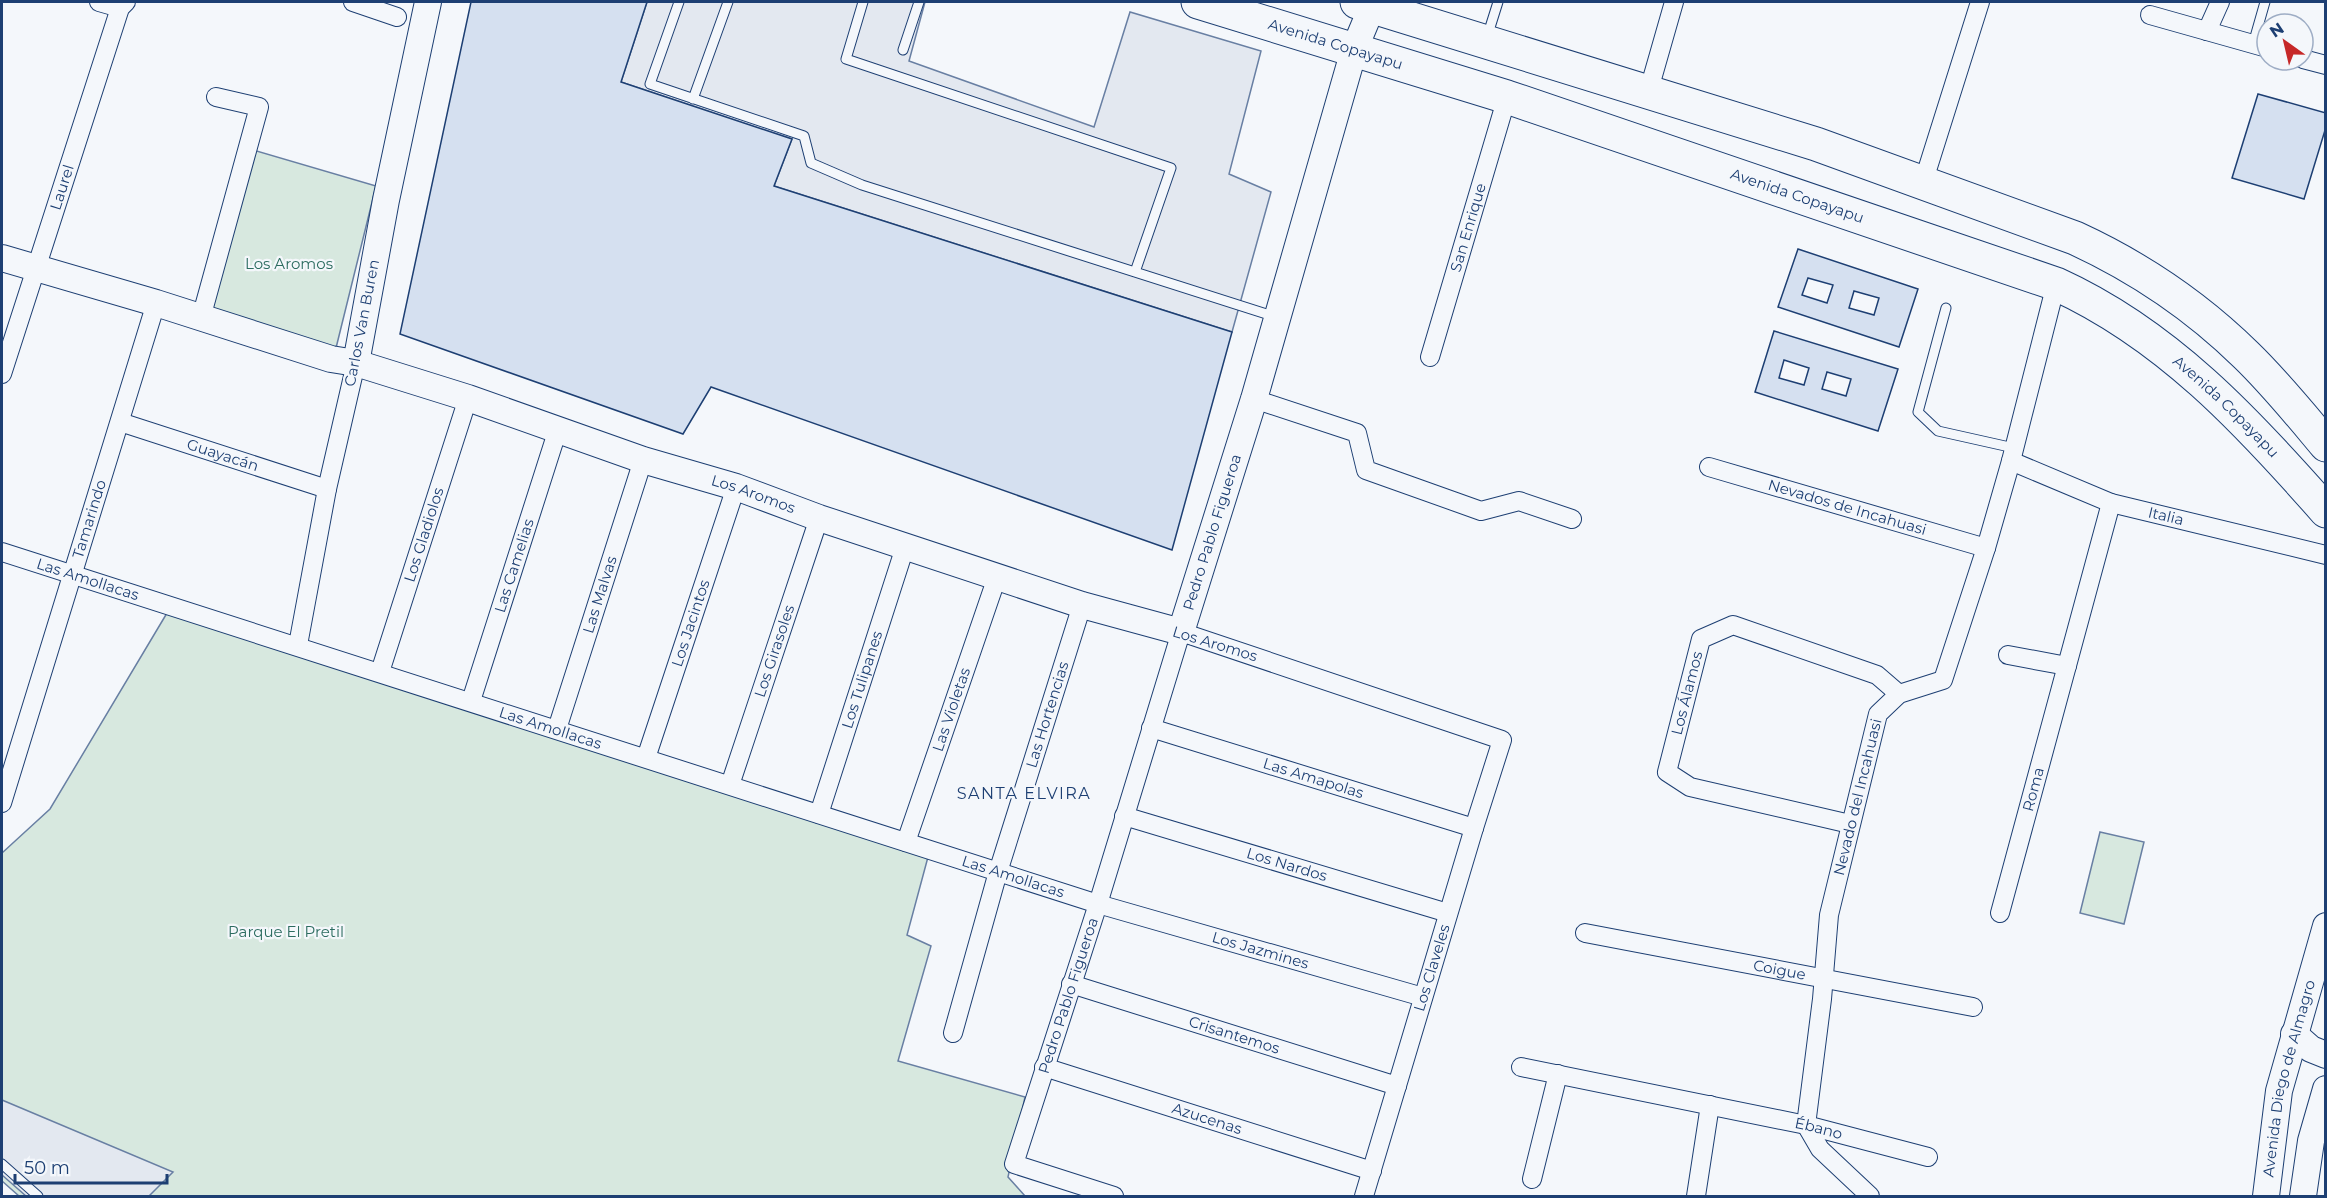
<svg xmlns="http://www.w3.org/2000/svg" width="2327" height="1198" font-family="Montserrat,sans-serif">
<style>
.green{fill:#d7e8df;stroke:#687fa3;stroke-width:1.5}
.parking{fill:#e3e8f0;stroke:#687fa3;stroke-width:1.5}
.building{fill:#d5e0f0;stroke:#1d3f73;stroke-width:1.5;fill-rule:evenodd}
.lines{fill:none;stroke-linecap:round;stroke-linejoin:round}
.lane-casing{stroke:#1d3f73;stroke-width:11}
.street-casing{stroke:#1d3f73;stroke-width:20}
.secondary-casing{stroke:#1d3f73;stroke-width:28}
.highway-casing{stroke:#1d3f73;stroke-width:35}
.lane{stroke:#f4f7fb;stroke-width:9}
.street{stroke:#f4f7fb;stroke-width:18}
.secondary{stroke:#f4f7fb;stroke-width:26}
.highway{stroke:#f4f7fb;stroke-width:33}
.labels{text-anchor:middle;stroke-width:4.5;stroke-linejoin:round;paint-order:stroke}
.street-label{font-size:15px;fill:#1d3f73;stroke:#f4f7fb}
.park-label{font-size:15px;fill:#2c6c60;stroke:#f4f7fb}
.neighbourhood-label{font-size:16px;letter-spacing:1.5px;fill:#1d3f73;stroke:#f4f7fb}
</style>
<rect width="100%" height="100%" fill="#f4f7fb"/>
<path class="green" d="M253,150L376,186L336,348L206,312Z
M167,613L928,857L907,935L931,946L898,1061L1025,1097L1008,1177L1025,1196H19L2,1181V853L50,809Z
M2100,832L2144,842L2124,924L2080,913Z"/>
<path class="parking" d="M647,2H925L909,61L1094,127L1130,12L1261,51L1229,174L1271,192L1232,332L774,186L792,139L621,82Z
M2,1100L173,1172L149,1196H26L2,1175Z"/>
<path class="building" d="M471,2H647L621,82L792,139L774,186L1232,332L1172,550L711,387L683,434L400,334Z
M2258,94L2326,113V127L2304,199L2232,178Z
M1798,249L1918,289L1899,347L1778,307ZM1808,278L1833,285L1827,303L1802,295ZM1854,291L1879,298L1874,315L1849,308Z
M1774,331L1898,369L1878,431L1755,392ZM1784,360L1809,368L1804,385L1779,378ZM1827,372L1851,379L1846,396L1822,389Z"/>
<g class="lines">
<defs>
<path id="lane" d="M679,2L650,84L804,136L811,163L862,185L1276,317
M863,2L846,59L1171,168L1135,272
M1487,37L1498,2
M2253,44L2265,2
M903,50L919,2
M693,99L728,2
M1946,308L1918,412L1938,431L2014,448
M2,1164L38,1196"/>
<g id="street">
<path d="M99,2L120,8"/>
<path d="M353,2L397,17"/>
<path d="M2150,15L2267,48"/>
<path d="M2207,31L2220,2"/>
<path d="M2303,59L2326,65"/>
<path d="M1648,93L1674,2"/>
<path d="M1923,183L1980,2"/>
<path d="M201,318L259,107L216,97"/>
<path id="s1" d="M1430,357L1507,97"/>
<path id="s2" d="M2,374L120,8L126,2"/>
<path d="M1254,399L1357,433L1366,470L1481,511L1519,501L1572,519"/>
<path id="s3" d="M120,422L327,489"/>
<path id="s4" d="M2011,461L2111,503L2326,555"/>
<path id="s5" d="M1709,467L1986,548"/>
<path id="s6" d="M2,552L1098,904L1423,997"/>
<path d="M298,645L327,489L356,363"/>
<path d="M2008,655L2067,666"/>
<path id="s7" d="M380,672L468,398"/>
<path id="s8" d="M471,701L558,429"/>
<path id="s9" d="M1151,728L1474,828"/>
<path id="s10" d="M557,729L643,460"/>
<path id="s11" d="M646,758L736,487"/>
<path id="s12" d="M730,785L819,518"/>
<path id="s13" d="M2,803L156,303"/>
<path id="s14" d="M819,814L905,547"/>
<path id="s15" d="M1124,816L1448,913"/>
<path id="s16" d="M1850,824L1690,787L1667,772L1701,639L1733,625L1877,675L1899,694"/>
<path id="s17" d="M906,842L997,577"/>
<path id="s18" d="M2000,913L2111,503"/>
<path id="s19" d="M1585,933L1973,1007"/>
<path id="s20" d="M1071,984L1397,1086"/>
<path id="s21" d="M953,1033L998,872L1082,605"/>
<path id="s22" d="M1044,1067L1372,1171"/>
<path id="s23" d="M1521,1067L1806,1125L1928,1157"/>
<path d="M1532,1179L1558,1074"/>
<path id="s24" d="M1114,1196L1014,1164L1098,904L1181,632L1502,740L1474,828L1364,1196"/>
<path d="M1696,1196L1710,1105"/>
<path id="s25" d="M1870,1196L1820,1149L1806,1125L1822,999L1829,915L1878,714L1899,694L1943,680L1986,548L2011,461L2056,284"/>
</g>
<g id="secondary">
<path id="s26" d="M2,258L156,303L331,359L356,363L468,398L643,460L736,487L819,518L1082,605L1181,632L1254,399L1354,50L1374,2"/>
<path d="M356,363L386,200L428,2"/>
<path d="M2294,1034L2311,1049L2326,1055"/>
<path id="s27" d="M2266,1196L2279,1091L2326,926"/>
<path d="M2303,1196L2311,1141L2326,1089"/>
</g>
<g id="highway">
<path id="s28" d="M1198,2L1507,97L2056,284C2166,334 2247,421 2326,511"/>
<path d="M1357,2L1816,144L2075,238C2138,267 2196,306 2246,355C2275,383 2300,414 2326,445"/>
</g>
</defs>
<use href="#lane" class="lane-casing"/>
<use href="#street" class="street-casing"/>
<use href="#secondary" class="secondary-casing"/>
<use href="#highway" class="highway-casing"/>
<use href="#lane" class="lane"/>
<use href="#street" class="street"/>
<use href="#secondary" class="secondary"/>
<use href="#highway" class="highway"/>
</g>
<g class="labels">
<g class="street-label">
<text dy="5" stroke="none"><textPath href="#s28" startOffset="144">Avenida Copayapu</textPath></text>
<text dy="5" stroke="none"><textPath href="#s2" startOffset="196">Laurel</textPath></text>
<text dy="5" stroke="none"><textPath href="#s28" startOffset="630">Avenida Copayapu</textPath></text>
<text dy="5" stroke="none"><textPath href="#s1" startOffset="135">San Enrique</textPath></text>
<text transform="translate(362 323) rotate(-79)" y="5">Carlos Van Buren</text>
<text dy="5" stroke="none"><textPath href="#s28" startOffset="1114">Avenida Copayapu</textPath></text>
<text dy="5" stroke="none"><textPath href="#s3" startOffset="108">Guayacán</textPath></text>
<text dy="5" stroke="none"><textPath href="#s26" startOffset="788">Los Aromos</textPath></text>
<text dy="5" stroke="none"><textPath href="#s5" startOffset="144">Nevados de Incahuasi</textPath></text>
<text dy="5" stroke="none"><textPath href="#s4" startOffset="165">Italia</textPath></text>
<text dy="5" stroke="none"><textPath href="#s13" startOffset="297">Tamarindo</textPath></text>
<text dy="5" stroke="none"><textPath href="#s26" startOffset="1342">Pedro Pablo Figueroa</textPath></text>
<text dy="5" stroke="none"><textPath href="#s7" startOffset="144">Los Gladiolos</textPath></text>
<text dy="5" stroke="none"><textPath href="#s8" startOffset="142">Las Camelias</textPath></text>
<text dy="5" stroke="none"><textPath href="#s6" startOffset="90">Las Amollacas</textPath></text>
<text dy="5" stroke="none"><textPath href="#s10" startOffset="141">Las Malvas</textPath></text>
<text dy="5" stroke="none"><textPath href="#s11" startOffset="142">Los Jacintos</textPath></text>
<text transform="translate(1215 644) rotate(17)" y="5">Los Aromos</text>
<text dy="5" stroke="none"><textPath href="#s12" startOffset="141">Los Girasoles</textPath></text>
<text dy="5" stroke="none"><textPath href="#s14" startOffset="141">Los Tulipanes</textPath></text>
<text dy="5" stroke="none"><textPath href="#s16" startOffset="273">Los Álamos</textPath></text>
<text dy="5" stroke="none"><textPath href="#s17" startOffset="140">Las Violetas</textPath></text>
<text dy="5" stroke="none"><textPath href="#s21" startOffset="332">Las Hortencias</textPath></text>
<text dy="5" stroke="none"><textPath href="#s6" startOffset="576">Las Amollacas</textPath></text>
<text dy="5" stroke="none"><textPath href="#s9" startOffset="170">Las Amapolas</textPath></text>
<text dy="5" stroke="none"><textPath href="#s18" startOffset="128">Roma</textPath></text>
<text dy="5" stroke="none"><textPath href="#s25" startOffset="429">Nevado del Incahuasi</textPath></text>
<text dy="5" stroke="none"><textPath href="#s15" startOffset="170">Los Nardos</textPath></text>
<text dy="5" stroke="none"><textPath href="#s6" startOffset="1062">Las Amollacas</textPath></text>
<text dy="5" stroke="none"><textPath href="#s6" startOffset="1320">Los Jazmines</textPath></text>
<text transform="translate(1432 968) rotate(-73)" y="5">Los Claveles</text>
<text dy="5" stroke="none"><textPath href="#s19" startOffset="198">Coigue</textPath></text>
<text dy="5" stroke="none"><textPath href="#s24" startOffset="282">Pedro Pablo Figueroa</textPath></text>
<text dy="5" stroke="none"><textPath href="#s20" startOffset="171">Crisantemos</textPath></text>
<text dy="5" stroke="none"><textPath href="#s27" startOffset="120">Avenida Diego de Almagro</textPath></text>
<text dy="5" stroke="none"><textPath href="#s22" startOffset="171">Azucenas</textPath></text>
<text dy="5" stroke="none"><textPath href="#s23" startOffset="304">Ébano</textPath></text>
</g>
<g class="park-label">
<text x="289" y="269">Los Aromos</text>
<text x="286" y="937">Parque El Pretil</text>
</g>
<g class="neighbourhood-label">
<text x="1024" y="799">SANTA ELVIRA</text>
</g>
</g>
<rect width="2327" height="1198" fill="none" stroke="#1d3f73" stroke-width="6"/>
<g transform="translate(2285 42) rotate(326)"><circle r="28" fill="#f4f7fb" stroke="#9eadc5" stroke-width="1.5"/>
<path d="M0-4.5L10 22L0 15L-10 22Z" fill="#c62828"/>
<text y="-9" font-size="16" font-weight="bold" text-anchor="middle" fill="#1d3f73">N</text>
</g>
<path d="M15 1174v9h152v-9" fill="none" stroke="#1d3f73" stroke-width="3"/>
<text x="24" y="1174" font-size="18" fill="#1d3f73" stroke="#f4f7fb" stroke-width="4.5" paint-order="stroke">50 m</text>
</svg>
